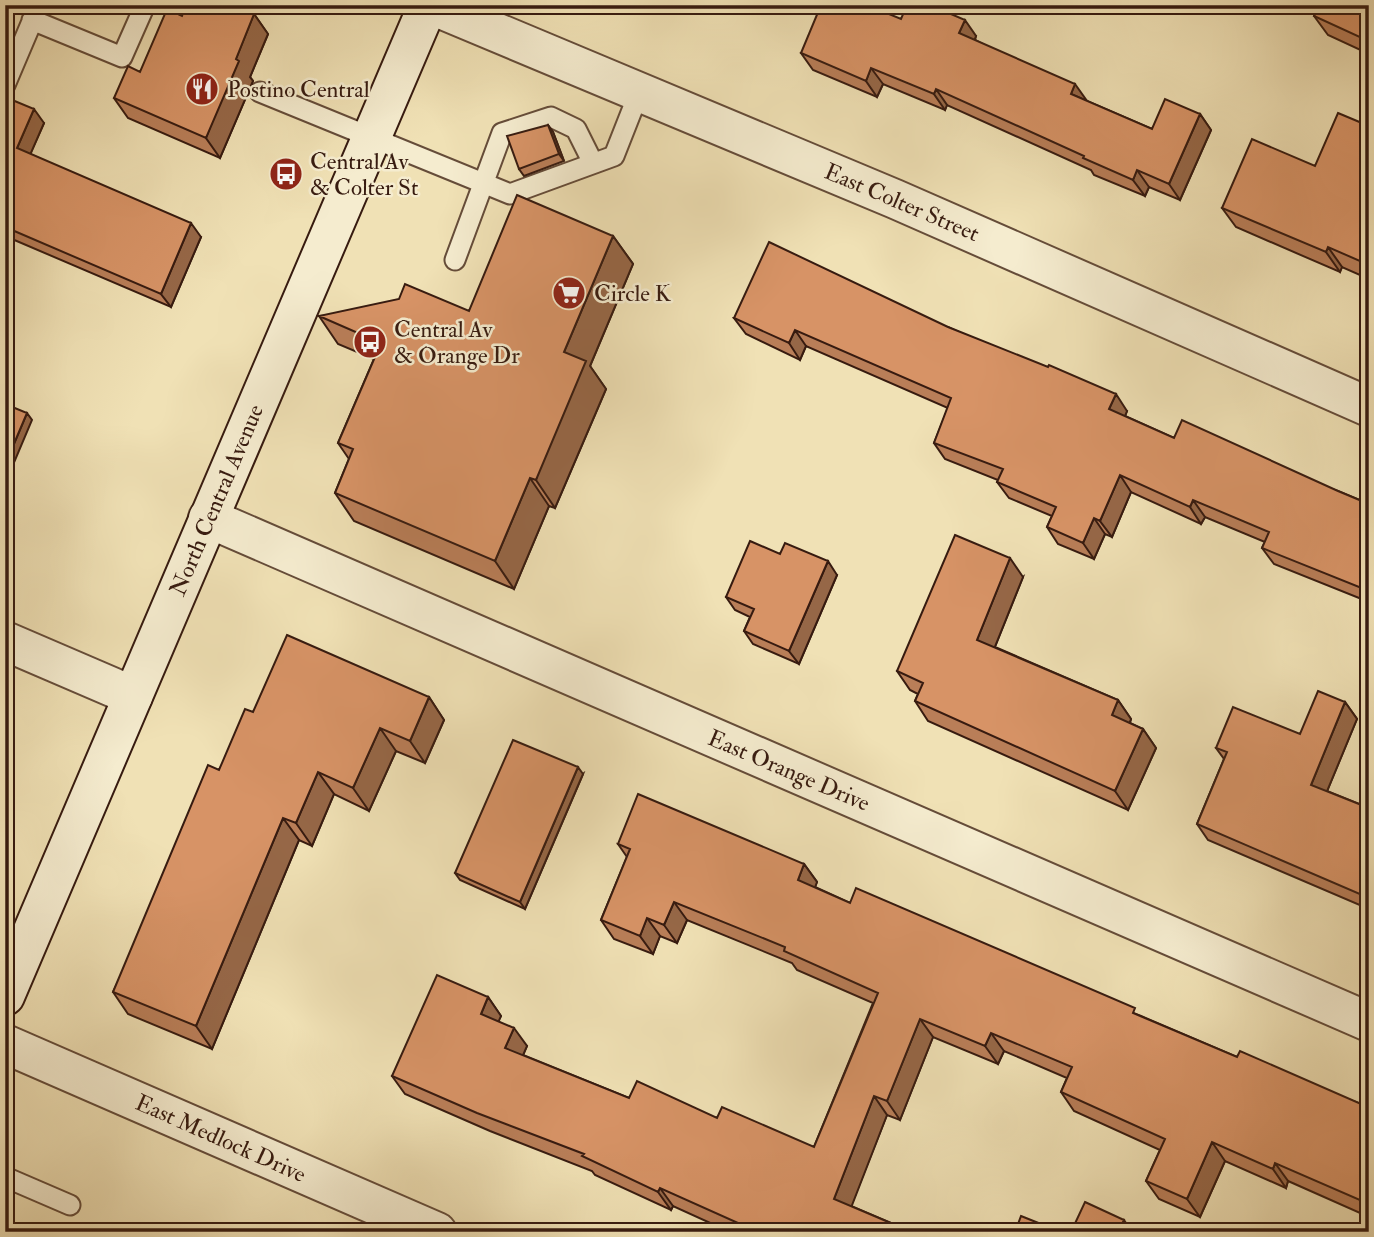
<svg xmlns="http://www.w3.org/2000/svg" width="1374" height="1237" font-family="'IM FELL Double Pica',serif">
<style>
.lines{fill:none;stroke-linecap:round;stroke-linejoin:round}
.service-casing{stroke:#654c39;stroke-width:23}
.minor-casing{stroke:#654c39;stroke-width:42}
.secondary-casing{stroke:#371b10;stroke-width:42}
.service{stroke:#f5eccf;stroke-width:19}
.minor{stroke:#f5eccf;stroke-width:38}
.secondary{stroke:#f5eccf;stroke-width:38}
.wall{fill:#b97e58;stroke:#371b10;stroke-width:2}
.shaded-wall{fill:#966747;stroke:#371b10;stroke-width:2}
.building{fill:#d79366;stroke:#371b10;stroke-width:2}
.labels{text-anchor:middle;stroke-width:5;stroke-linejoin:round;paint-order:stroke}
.poi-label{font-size:23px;fill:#371b10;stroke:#f5eccf;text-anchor:start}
.street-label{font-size:23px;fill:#371b10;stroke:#f5eccf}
</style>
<rect width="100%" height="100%" fill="#f0e1b5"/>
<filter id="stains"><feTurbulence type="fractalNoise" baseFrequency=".00286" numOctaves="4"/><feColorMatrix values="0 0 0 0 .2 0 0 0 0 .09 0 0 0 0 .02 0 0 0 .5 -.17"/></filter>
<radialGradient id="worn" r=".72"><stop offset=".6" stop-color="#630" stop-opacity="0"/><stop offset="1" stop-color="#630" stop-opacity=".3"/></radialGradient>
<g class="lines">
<defs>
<path id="service" d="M32,20L122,57L145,5
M5,85L39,5
M260,92L510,194L614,156L640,90
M455,260L502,133L551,117L576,129L593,163
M5,1177L70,1205"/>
<path id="minor" d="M431,5L895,199L1369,407
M208,518L1369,1022
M5,641L133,696
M5,1044L437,1232"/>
<path id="secondary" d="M5,996L428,5"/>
</defs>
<use href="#service" class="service-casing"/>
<use href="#minor" class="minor-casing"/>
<use href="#secondary" class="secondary-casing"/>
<use href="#service" class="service"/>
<use href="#minor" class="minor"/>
<use href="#secondary" class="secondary"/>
</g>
<path class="wall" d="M1317,5H1369V54L1328,35L1314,16L1319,6Z
M200,9L254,14L268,34L250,77L253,81L220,158L128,118L114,98L140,72L182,16Z
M901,19L976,36L975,40L1087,101L1152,129L1200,114L1211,130L1180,200L1149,187L1145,196L1094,175L1091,170L947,105L945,110L883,84L877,97L813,70L801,53Z
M5,97L44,123L30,154L201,237L171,307L5,236Z
M548,125L553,132L564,161L524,176L519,169Z
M1369,126V279L1342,267L1340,272L1236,227L1222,208L1315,166Z
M613,236L633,264L590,366L606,389L555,508L549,506L514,589L354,521L335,493L349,459L338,443L374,359L338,344L319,316L469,311Z
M734,318L948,327L1127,411L1125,416L1174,438L1338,491L1369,504V602L1274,564L1262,548L1265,542L1205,517L1201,524L1131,492L1112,537L1105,534L1094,559L1058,544L1047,527L1052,516L1009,498L997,482L998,480L945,459L934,443L948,408L806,346L800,360L746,334Z
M780,554L837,575L799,664L753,644L744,631L750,617L735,610L726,597Z
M1023,577L995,647L1118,700L1131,719L1130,723L1143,729L1156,748L1128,810L928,721L915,701L918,694L910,690L897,671Z
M429,697L444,720L425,763L396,751L369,811L334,794L312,846L299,840L212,1049L128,1014L113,992L219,770L253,712Z
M1345,702L1357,719L1327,791L1369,808V909L1208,840L1197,824L1224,759L1216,748L1300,734Z
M583,774L525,909L460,880L455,873Z
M618,844L804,864L817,882L815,887L850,903L1141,1016L1237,1057L1361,1104H1369V1217L1288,1181L1286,1188L1225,1161L1200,1217L1159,1199L1146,1181L1160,1150L1074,1111L1061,1092L1067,1078L1004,1051L998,1064L933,1037L900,1120L887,1115L851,1206L912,1232H730L673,1206L671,1210L595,1175L592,1171L490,1131L405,1094L392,1076L488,997L501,1016L498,1021L527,1046L523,1055L629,1098L717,1118L814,1147L873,1003L797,970L792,963L687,920L677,943L660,936L653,954L614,939L601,920L627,857Z"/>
<path class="shaded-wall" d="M254,14L268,34L250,77L253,81L220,158L206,138L236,59Z
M965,20L976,36L971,49L959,33Z
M1369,29V46L1364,39Z
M871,68L883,84L877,97L866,81Z
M1075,84L1087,101L1071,94Z
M936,89L947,105L945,110L934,94Z
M34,109L44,123L27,162L17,148Z
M1200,114L1211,130L1180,200L1169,184Z
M548,125L553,132L564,161L559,154Z
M1369,153V174L1363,166Z
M1137,170L1149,187L1145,196L1133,180Z
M191,223L201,237L171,307L161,294Z
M613,236L633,264L590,366L606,389L555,508L536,480L564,352Z
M1328,247L1342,267L1340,272L1326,252Z
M795,330L806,346L800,360L789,343Z
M1116,394L1127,411L1121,426L1109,409Z
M27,413L32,420L7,479L12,486L7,496L12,502L5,518V465Z
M1120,475L1131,492L1112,537L1100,521Z
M530,478L549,506L514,589L495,561Z
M1193,500L1205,517L1201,524L1190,507Z
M1094,518L1105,534L1094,559L1083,543Z
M1010,558L1023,577L990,659L977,640Z
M828,561L837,575L799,664L789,651Z
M429,697L444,720L425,763L410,741Z
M1118,700L1131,719L1125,734L1112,715Z
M1345,702L1357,719L1323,801L1311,785Z
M380,728L396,751L369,811L353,788Z
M1143,729L1156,748L1128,810L1115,791Z
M578,767L583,774L525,909L520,902Z
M318,772L334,794L312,846L296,823Z
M283,818L299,840L212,1049L196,1026Z
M804,864L817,882L811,898L798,880Z
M674,902L687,920L677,943L664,925Z
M647,918L660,936L653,954L640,936Z
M488,997L501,1016L494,1032L481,1014Z
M920,1019L933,1037L900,1120L887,1101Z
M514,1028L527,1046L518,1067L505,1048Z
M991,1033L1004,1051L998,1064L985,1046Z
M874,1096L887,1115L847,1218L834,1199Z
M1212,1142L1225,1161L1200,1217L1187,1199Z
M1275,1163L1288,1181L1286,1188L1273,1169Z
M660,1188L673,1206L671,1210L658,1192Z
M1124,1220L1132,1232H1118Z"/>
<path class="building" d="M186,5H192L200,9L201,5H233L254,14L236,59L239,61L206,138L114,98L128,66L140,72L167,9L182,16Z
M821,5H867L901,19L907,5H930L965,20L959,33L1075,84L1071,94L1152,129L1165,99L1200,114L1169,184L1137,170L1133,180L1083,158L1084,156L936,89L934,94L871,68L866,81L801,53Z
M1320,5H1369V29L1364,39L1314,16Z
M5,97L34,109L17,148L191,223L161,294L5,227Z
M1338,113L1369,126V153L1363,166L1369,168V265L1328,247L1326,252L1222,208L1252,139L1315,166Z
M548,125L559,154L519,169L507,136Z
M517,195L613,236L564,352L586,361L536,480L530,478L495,561L335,493L353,449L338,443L381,343L319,316L399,299L405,284L469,311Z
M769,242L948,327L1048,367L1049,365L1116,394L1109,409L1174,438L1182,420L1338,491L1369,504V591L1262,548L1269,532L1193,500L1190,507L1120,475L1100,521L1094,518L1083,543L1047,527L1056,507L997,482L1003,469L934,443L951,398L795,330L789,343L734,318Z
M5,404L27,413L5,465Z
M955,535L1010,558L977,640L1118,700L1112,715L1143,729L1115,791L915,701L923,683L897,671Z
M750,541L780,554L785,543L828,561L789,651L744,631L754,609L726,597Z
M287,635L429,697L410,741L380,728L353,788L318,772L296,823L283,818L196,1026L113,992L208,765L219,770L245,709L253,712Z
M1318,691L1345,702L1311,785L1369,808V898L1197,824L1227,752L1216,748L1233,707L1300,734Z
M513,740L578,767L520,902L455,873Z
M638,794L804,864L798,880L850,903L856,888L1135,1008L1133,1013L1237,1057L1240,1051L1361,1104L1363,1101L1369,1104V1204L1275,1163L1273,1169L1212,1142L1187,1199L1146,1181L1165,1139L1061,1092L1072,1067L991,1033L985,1046L920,1019L887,1101L874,1096L834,1199L912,1232H758L660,1188L658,1192L582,1156L584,1154L477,1113L392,1076L437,975L488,997L481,1014L514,1028L505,1048L629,1098L637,1081L717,1118L722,1107L814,1147L878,993L784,951L785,947L674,902L664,925L647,918L640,936L601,920L630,849L618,844Z
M1085,1202L1124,1220L1118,1232H1071Z
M1021,1216L1061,1232H1015Z"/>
<defs>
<symbol id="restaurant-disc" viewBox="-11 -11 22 22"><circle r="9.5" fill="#8f2418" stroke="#f5eccf"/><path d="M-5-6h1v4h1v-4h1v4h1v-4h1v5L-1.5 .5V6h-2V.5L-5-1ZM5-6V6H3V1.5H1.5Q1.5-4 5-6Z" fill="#fff"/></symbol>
<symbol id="bus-disc" viewBox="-11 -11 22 22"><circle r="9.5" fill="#8f2418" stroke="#f5eccf"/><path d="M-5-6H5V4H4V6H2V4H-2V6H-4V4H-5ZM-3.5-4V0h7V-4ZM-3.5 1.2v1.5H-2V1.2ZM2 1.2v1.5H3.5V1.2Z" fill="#fff"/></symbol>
<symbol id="supermarket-disc" viewBox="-11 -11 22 22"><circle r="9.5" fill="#8f2418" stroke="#f5eccf"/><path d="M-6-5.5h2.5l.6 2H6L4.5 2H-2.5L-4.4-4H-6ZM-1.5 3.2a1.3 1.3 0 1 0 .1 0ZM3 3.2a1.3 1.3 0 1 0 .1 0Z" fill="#fff"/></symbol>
</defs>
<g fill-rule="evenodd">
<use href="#restaurant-disc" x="183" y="70" width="38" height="38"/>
<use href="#bus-disc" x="267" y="155" width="38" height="38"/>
<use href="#supermarket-disc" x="550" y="274" width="38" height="38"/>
<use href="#bus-disc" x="351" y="323" width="38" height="38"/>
</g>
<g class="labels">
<g class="poi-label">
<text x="227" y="97">Postino Central</text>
<text x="310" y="169">Central Av<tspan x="310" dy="26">&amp; Colter St</tspan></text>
<text x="594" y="301">Circle K</text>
<text x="394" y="337">Central Av<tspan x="394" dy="26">&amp; Orange Dr</tspan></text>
</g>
<g class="street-label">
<text transform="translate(902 202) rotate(23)" y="8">East Colter Street</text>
<text transform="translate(216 500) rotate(-67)" y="8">North Central Avenue</text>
<text transform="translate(789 770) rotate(23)" y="8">East Orange Drive</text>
<text transform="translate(221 1138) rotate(24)" y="8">East Medlock Drive</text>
</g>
</g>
<rect width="1374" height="1237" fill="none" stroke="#f0e1b5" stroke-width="28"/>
<rect x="7" y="7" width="1360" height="1223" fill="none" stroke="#371b10" stroke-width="3.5"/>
<rect x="14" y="14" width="1346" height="1209" fill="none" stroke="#371b10" stroke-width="2"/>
<rect width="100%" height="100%" filter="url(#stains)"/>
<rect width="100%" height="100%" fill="url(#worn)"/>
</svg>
